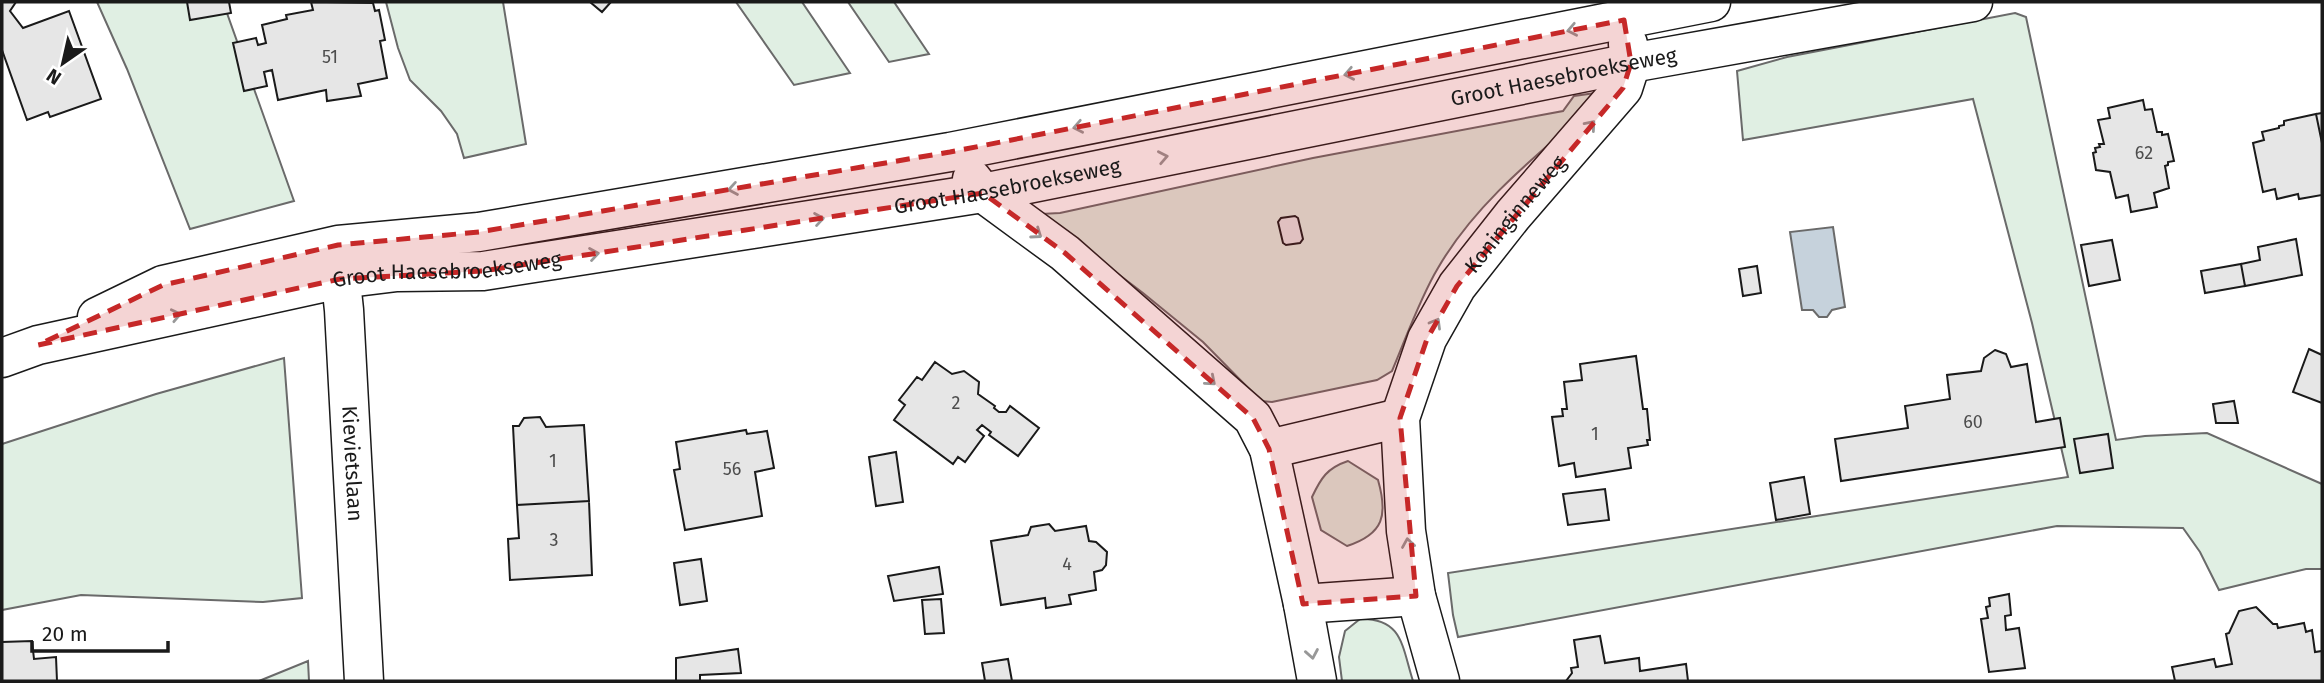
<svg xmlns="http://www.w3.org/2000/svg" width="2324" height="683" font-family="'Fira Sans',sans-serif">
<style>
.green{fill:#e0efe3;stroke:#6a6a6a;stroke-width:2}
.water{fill:#c6d2dc;stroke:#6a6a6a;stroke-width:2}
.building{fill:#e6e6e6;stroke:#1a1a1a;stroke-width:2}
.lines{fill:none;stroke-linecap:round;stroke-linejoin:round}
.minor-casing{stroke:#1a1a1a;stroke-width:41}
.minor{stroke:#fff;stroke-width:38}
.oneway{stroke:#989898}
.marked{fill:#c62828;fill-opacity:0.2;stroke:#c62828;stroke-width:5;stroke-dasharray:14 9;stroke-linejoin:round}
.labels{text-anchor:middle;stroke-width:5;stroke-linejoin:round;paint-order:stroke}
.number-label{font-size:18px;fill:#4d4d4d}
.street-label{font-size:21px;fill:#1a1a1a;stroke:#fff}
</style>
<rect width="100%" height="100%" fill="#fff"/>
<path class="green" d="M97,2H223L294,201L190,229L127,69Z
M386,2H503L526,144L464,158L457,134L441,111L410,80L398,48Z
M736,2H802L850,73L794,85Z
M848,2H894L929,54L889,62Z
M2015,13L2026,17L2116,440L2145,436L2207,433L2322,484V569H2306L2219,590L2200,552L2183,528L2057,526L1458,637L1453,615L1448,573L2068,477L2032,323L1973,99L1743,140L1737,71L1787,57Z
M1610,91C1550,145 1479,197 1438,268C1420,298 1406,338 1392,371L1377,380L1272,402L1261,401L1203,342L1143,293L1039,214L1060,213L1313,158L1563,111L1574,96Z
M284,358L302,598L263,602L81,595L2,610V444L156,394Z
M1348,461L1378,480C1388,515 1384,534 1347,546L1321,530L1312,497C1321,478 1327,468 1348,461Z
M1360,619C1403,618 1402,647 1413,681H1342L1339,657L1345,631Z
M308,661L309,681H259Z"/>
<path class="water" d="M1833,227L1845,307L1832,310L1827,317H1819L1813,310H1802L1790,232Z"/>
<path class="building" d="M2,2H16L10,11L23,28L69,11L101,99L50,117L48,112L27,120L2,50Z
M187,2H229L231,13L190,20Z
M311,2L373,3L375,11L379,10L385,40L380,41L387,78L358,84L361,96L327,101L326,90L278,100L272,70L264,72L267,86L244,91L233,43L256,38L258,45L266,43L262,25L287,19L286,15L313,10Z
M590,2H611L602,12Z
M2143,100L2145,110L2152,109L2157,132H2162V135L2168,134L2174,161L2168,162V165L2165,166L2169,188L2154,193L2157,207L2131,212L2128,195L2116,198L2110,172L2096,170L2093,153L2096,152L2095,148L2100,147L2099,144H2104L2098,120L2110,118L2108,108Z
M2322,113V143L2316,114Z
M2316,114L2322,143V195L2299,199L2298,194L2277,199L2275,189L2263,192L2253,143L2264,140L2262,132L2279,128V126L2284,125V121Z
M1295,216L1298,218L1303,239L1300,243L1286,245L1283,243L1278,222L1281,218Z
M2296,239L2302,275L2245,286L2241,264L2260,260L2258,247Z
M2112,240L2120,280L2089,286L2081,245Z
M2241,264L2245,286L2205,293L2201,271Z
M1757,266L1761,293L1743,296L1739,269Z
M2309,349L2322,355V403L2293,392Z
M1995,350L2006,354L2011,367L2027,364L2036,422L2060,418L2065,447L1841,481L1835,439L1908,428L1905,406L1950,399L1947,375L1981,371L1984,358Z
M1636,356L1643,409H1647L1650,440H1647L1648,445L1628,448L1631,468L1576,477L1574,463L1559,466L1552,417L1563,416L1562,409H1567L1564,382L1582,380L1580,364Z
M935,362L952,374L964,371L979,382L978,394L995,406L994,408L999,412H1006L1010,406L1039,428L1018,456L989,435L991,432L982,425L977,430L984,436L965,462L958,457L953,464L894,420L905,405L899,400L917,377L922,380Z
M2234,401L2238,423H2216L2213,404Z
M540,417L546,427L584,425L589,501L517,505L513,426H519L524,418Z
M746,430L747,434L767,431L774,468L755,472L762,516L685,530L674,470L680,469L676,442Z
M2108,434L2113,468L2080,473L2074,439Z
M896,452L903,502L876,506L869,457Z
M1804,477L1810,514L1776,520L1770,483Z
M1605,489L1609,520L1568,525L1563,494Z
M589,501L592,575L510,580L508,539L519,538L517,505Z
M1049,524L1055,531L1086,526L1089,541L1096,542L1107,552L1106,565L1102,570L1094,572L1096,590L1069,595L1071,604L1046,608L1045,598L1001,605L991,541L1028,535L1031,527Z
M701,559L707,601L680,605L674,563Z
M939,567L943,594L894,601L888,576Z
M2009,594L2011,615L2005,616L2006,630L2019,628L2025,668L1989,672L1981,619L1988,618L1986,607L1990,606L1989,598Z
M941,599L944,633L925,634L922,600Z
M2256,607L2273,624H2277L2278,628L2304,623L2306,632L2312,630L2315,652L2322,651V681H2175L2172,667L2214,659L2216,667L2232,664L2226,634L2229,633L2239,611Z
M1600,636L1605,663L1639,658L1640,671L1686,664L1688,681H1566L1572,673L1571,668L1578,667L1574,640Z
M32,641L34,659L56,657L57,681H2V642Z
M738,649L741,673L700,675V681H676V658Z
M1008,659L1012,681H985L982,663Z"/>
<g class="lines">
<defs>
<g id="minor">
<path d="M972,179L983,193L1065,253L1253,418L1269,449L1303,604L1317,681"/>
<path id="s1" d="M338,254L344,310L364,681"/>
<path d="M97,317L163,285L338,245L479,232L950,152L1711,2"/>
<path id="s2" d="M2,358L38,345L340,279L397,272L483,271L983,193L1631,63L1973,2"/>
<path d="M1269,449L1400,418"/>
<path d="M1303,604L1416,596"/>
<path id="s3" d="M1440,681L1416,596L1406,531L1400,418L1427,339L1457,286L1513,215L1623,88L1631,63L1628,44"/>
</g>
</defs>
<use href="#minor" class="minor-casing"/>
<use href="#minor" class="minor"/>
</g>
<defs><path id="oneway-chevron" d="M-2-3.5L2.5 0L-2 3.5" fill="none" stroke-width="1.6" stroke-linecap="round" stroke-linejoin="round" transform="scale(1.75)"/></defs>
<g class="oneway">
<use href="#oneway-chevron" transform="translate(1572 30) rotate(169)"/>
<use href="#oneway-chevron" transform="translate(1349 74) rotate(169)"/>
<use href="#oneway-chevron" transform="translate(1591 125) rotate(-49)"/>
<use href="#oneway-chevron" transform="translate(1078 127) rotate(169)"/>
<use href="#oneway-chevron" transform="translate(1163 157) rotate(-11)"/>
<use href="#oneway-chevron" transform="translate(733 189) rotate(170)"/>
<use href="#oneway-chevron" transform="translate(819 219) rotate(-9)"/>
<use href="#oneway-chevron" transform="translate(1037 234) rotate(35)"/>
<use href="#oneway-chevron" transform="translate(594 254) rotate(-9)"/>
<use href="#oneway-chevron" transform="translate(176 315) rotate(-12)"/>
<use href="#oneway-chevron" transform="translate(1436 323) rotate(-60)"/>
<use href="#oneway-chevron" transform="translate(1211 381) rotate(41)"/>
<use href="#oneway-chevron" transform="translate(1408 543) rotate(-99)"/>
<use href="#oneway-chevron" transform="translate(1312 654) rotate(80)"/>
</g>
<path class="marked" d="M1624,20L1631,63L1623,88L1457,286L1427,339L1400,418L1416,596L1303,604L1269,449L1253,418L1065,253L983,193L483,271L340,279L38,345L163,285L338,245L479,232L950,152Z"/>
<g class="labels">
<g class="number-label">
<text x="330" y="63">51</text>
<text x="2144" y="159">62</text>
<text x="956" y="409">2</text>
<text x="1973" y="428">60</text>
<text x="1595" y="440">1</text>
<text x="553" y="467">1</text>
<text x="732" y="475">56</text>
<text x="554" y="546">3</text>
<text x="1067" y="570">4</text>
</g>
<g class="street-label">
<text dy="7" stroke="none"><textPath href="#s2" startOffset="1589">Groot Haesebroekseweg</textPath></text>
<text dy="7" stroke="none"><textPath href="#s2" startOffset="1022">Groot Haesebroekseweg</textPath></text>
<text dy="7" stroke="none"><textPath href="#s3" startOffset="504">Koninginneweg</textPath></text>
<text dy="7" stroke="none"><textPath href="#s2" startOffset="455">Groot Haesebroekseweg</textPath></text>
<text dy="7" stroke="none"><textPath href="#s1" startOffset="210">Kievietslaan</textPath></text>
</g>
</g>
<rect width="2324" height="683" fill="none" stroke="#1a1a1a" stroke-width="7"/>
<g transform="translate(63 63) rotate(214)" stroke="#ffffff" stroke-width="5" paint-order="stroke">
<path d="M0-5L12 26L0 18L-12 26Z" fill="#1a1a1a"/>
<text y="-10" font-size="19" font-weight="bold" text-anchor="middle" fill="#1a1a1a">N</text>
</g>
<path d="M32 641v10h136v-10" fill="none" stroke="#1a1a1a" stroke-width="3.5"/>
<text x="42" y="641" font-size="21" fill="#1a1a1a" stroke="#ffffff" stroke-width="5" paint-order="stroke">20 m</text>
</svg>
